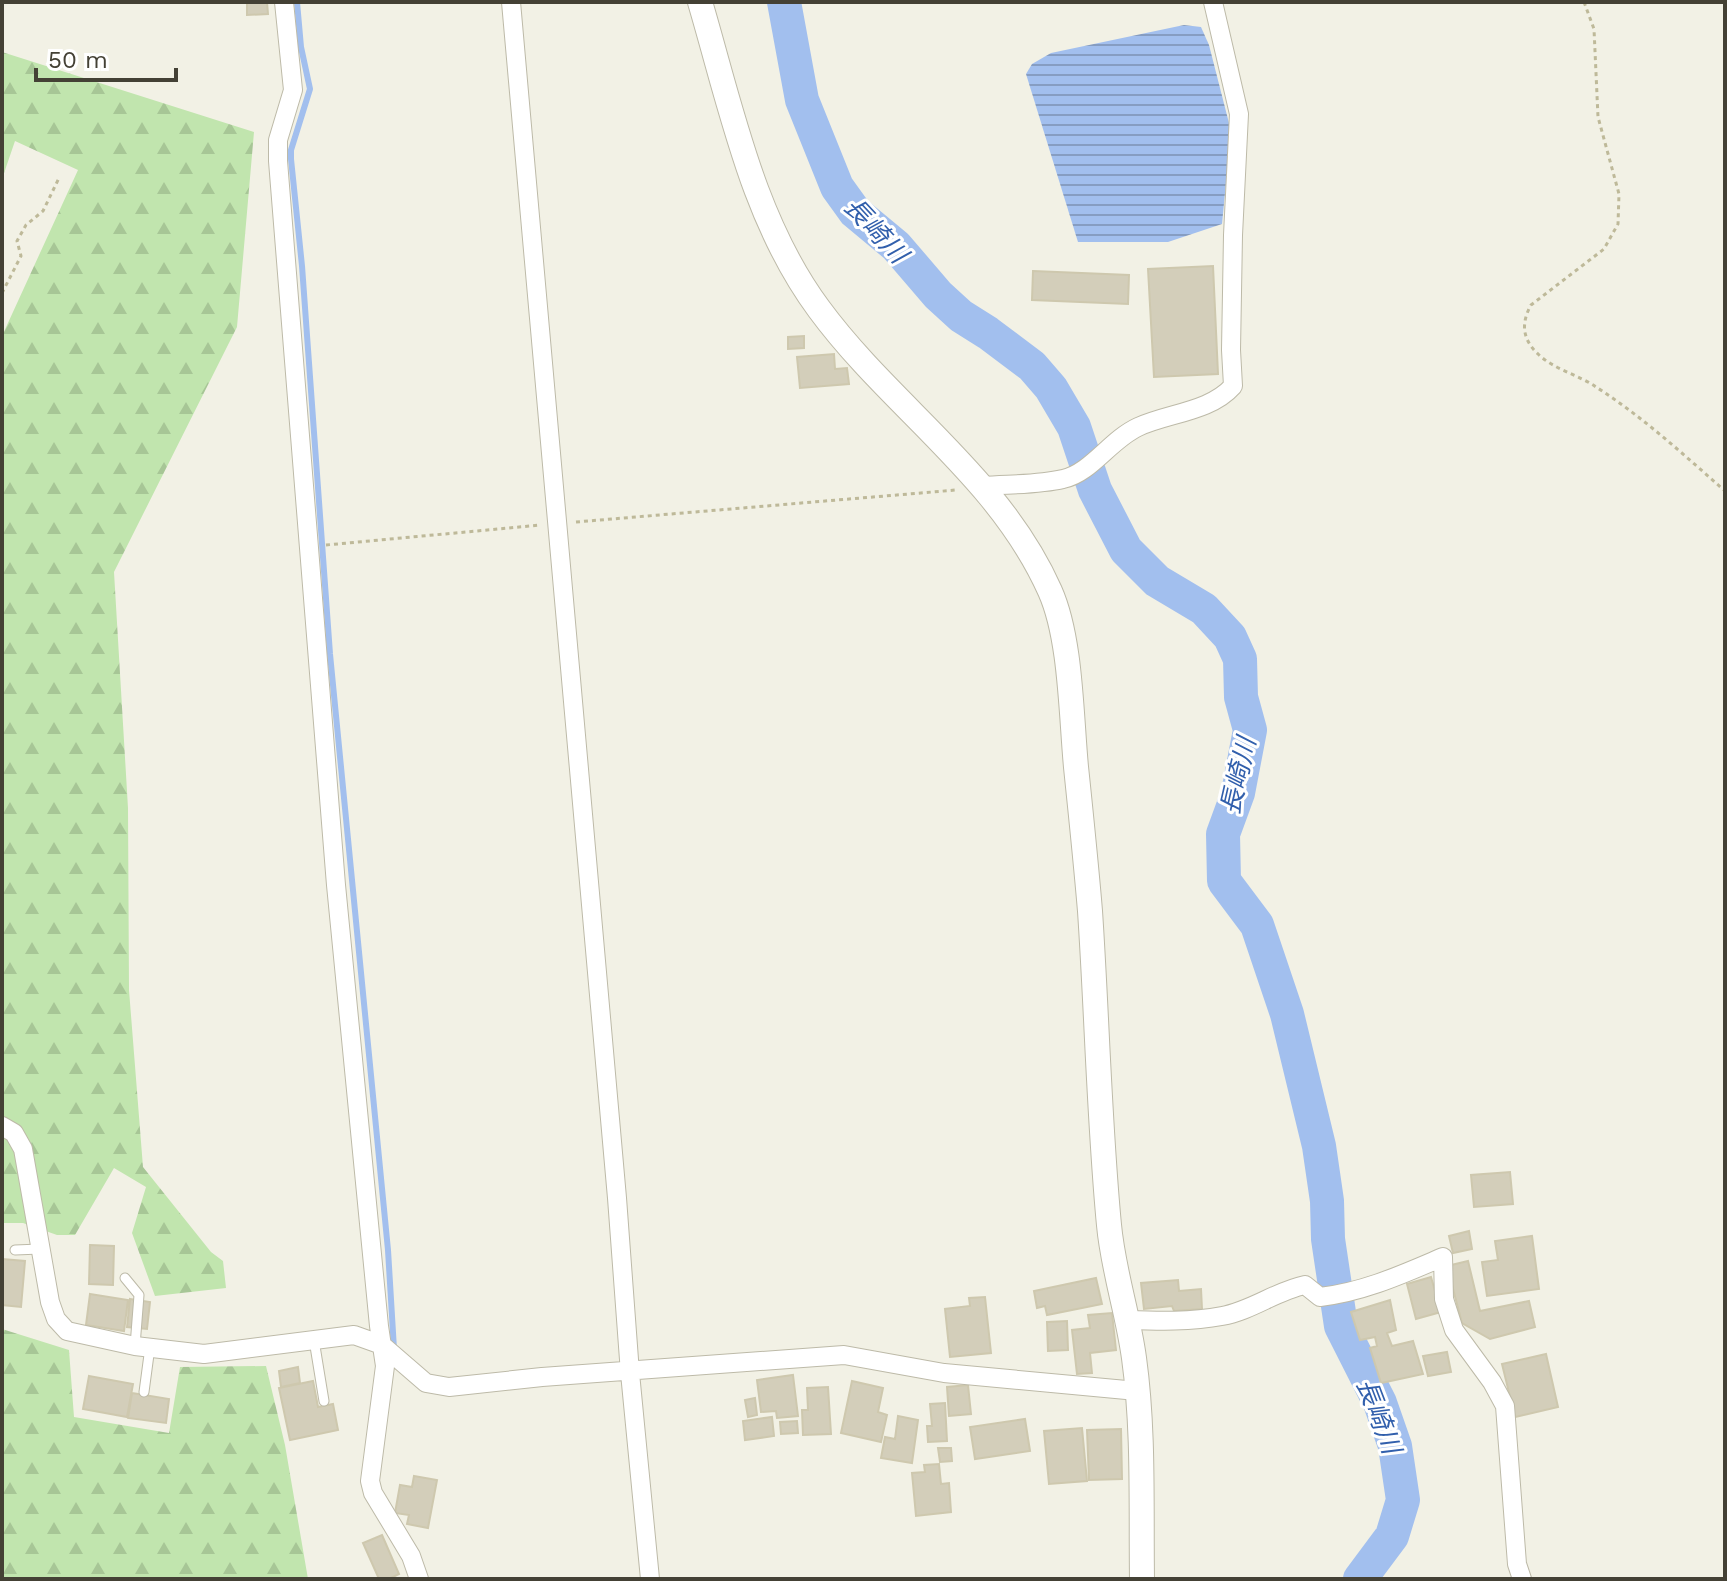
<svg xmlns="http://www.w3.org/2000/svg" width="1727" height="1581" font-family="'Work Sans','Noto Sans JP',sans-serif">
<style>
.forest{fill:url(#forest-firs)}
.water{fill:url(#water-rules)}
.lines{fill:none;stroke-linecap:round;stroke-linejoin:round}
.stream{stroke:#a2bfee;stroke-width:6}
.river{stroke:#a2bfee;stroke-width:34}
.building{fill:#d3ceba;stroke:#cec8ae;stroke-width:2}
.service-casing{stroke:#bdbaa8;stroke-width:11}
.minor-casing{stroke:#bdbaa8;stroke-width:20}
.tertiary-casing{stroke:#bdbaa8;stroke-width:26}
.path{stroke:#beb999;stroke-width:3;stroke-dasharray:4 4;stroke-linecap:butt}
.service{stroke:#fff;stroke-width:9}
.minor{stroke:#fff;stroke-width:18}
.tertiary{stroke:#fff;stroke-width:24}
.labels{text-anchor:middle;stroke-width:6;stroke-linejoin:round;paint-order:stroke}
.water-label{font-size:26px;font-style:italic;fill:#315fac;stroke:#fff}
</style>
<defs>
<pattern id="forest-firs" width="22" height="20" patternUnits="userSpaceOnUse" patternTransform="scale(2)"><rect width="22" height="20" fill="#c1e5ae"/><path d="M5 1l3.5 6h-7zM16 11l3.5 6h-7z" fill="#a7c696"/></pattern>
<pattern id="water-rules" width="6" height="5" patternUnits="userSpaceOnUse" patternTransform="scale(2)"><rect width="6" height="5" fill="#a2bfee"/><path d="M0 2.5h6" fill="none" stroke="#869dc2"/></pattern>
</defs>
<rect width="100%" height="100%" fill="#f2f1e5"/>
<path class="forest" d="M2,52L254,132L237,327L114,572L128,808L129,990L143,1167L211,1252L223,1261L226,1288L155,1296L132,1233L146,1187L114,1168L75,1235H57L23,1223H2V336L78,170L15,141L2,179Z
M2,1329L69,1350L74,1417L169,1433L180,1367L266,1366L285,1445L308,1579H2Z"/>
<path class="water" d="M1184,25L1201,27L1209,45L1231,131L1222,224L1168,242H1078L1026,74L1032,64L1051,53Z"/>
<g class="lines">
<path class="stream" d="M297,2L301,47L310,89L291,150V159L302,266L330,654L388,1250L394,1349"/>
<path class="river" d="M784,2L802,100L837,187L855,212L896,246L938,295L961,316L988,333L1032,366L1051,388L1074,427L1095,490L1126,550L1157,581L1204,609L1230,637L1240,659L1241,697L1250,730L1238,793L1223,834L1224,881L1257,925L1287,1014L1319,1146L1327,1201L1328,1239L1341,1326L1380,1403L1395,1446L1403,1500L1392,1536L1360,1579"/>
</g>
<path class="building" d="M247,2H267L268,14L247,15Z
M1213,266L1218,374L1154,377L1148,269Z
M1033,271L1129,275L1128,304L1032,300Z
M804,336V348L788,349V337Z
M834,354L835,369L847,368L849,384L800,388L797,357Z
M1510,1172L1513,1204L1474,1207L1471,1175Z
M1469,1231L1472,1249L1453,1253L1449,1236Z
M1532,1236L1539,1289L1487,1296L1482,1262L1498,1260L1495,1241Z
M90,1245L114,1246L113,1285L89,1284Z
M2,1259L25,1261L21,1307L2,1305Z
M1468,1261L1480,1311L1529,1301L1535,1327L1490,1339L1462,1323L1447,1266Z
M1431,1277L1441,1312L1416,1319L1407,1284Z
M1096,1278L1102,1304L1047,1315L1045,1306L1037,1308L1034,1291Z
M1178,1280L1179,1291L1201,1289L1202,1309L1174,1311L1172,1306L1144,1309L1141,1283Z
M90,1294L128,1300L124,1331L86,1325Z
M985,1297L991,1353L950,1357L945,1309L970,1306L969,1298Z
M130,1299L150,1302L147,1329L127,1327Z
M1390,1300L1396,1330L1387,1333L1392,1346L1413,1341L1423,1374L1381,1383L1370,1348L1377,1346L1375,1337L1360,1340L1351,1312Z
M1112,1313L1116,1350L1090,1353L1092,1373L1077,1374L1072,1330L1090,1328L1088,1315Z
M1067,1321L1068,1350L1048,1351L1047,1322Z
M1447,1352L1451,1372L1428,1376L1423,1356Z
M1546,1354L1558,1407L1515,1417L1502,1364Z
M298,1367L300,1383L281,1387L279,1371Z
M793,1375L798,1416L777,1418L776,1411L761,1412L757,1380Z
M89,1376L133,1384L127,1417L83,1409Z
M313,1381L318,1407L333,1404L338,1430L290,1440L279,1388Z
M852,1381L883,1388L878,1412L887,1415L881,1442L841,1433Z
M968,1385L971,1414L949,1416L947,1387Z
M828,1387L831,1434L803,1435L802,1410H808L807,1388Z
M132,1393L169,1399L166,1423L128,1418Z
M755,1398L757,1415L748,1417L745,1400Z
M945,1403L947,1441L928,1442L927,1426H932L930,1404Z
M898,1416L918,1420L912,1463L881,1458L885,1437L895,1439Z
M772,1417L774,1436L745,1440L743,1421Z
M1025,1419L1030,1451L975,1459L970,1427Z
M797,1421L798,1433L781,1434L780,1422Z
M1082,1428L1087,1481L1049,1484L1044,1431Z
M1121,1429L1122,1479L1089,1480L1087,1430Z
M938,1448H951L952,1461L940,1462Z
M939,1464L941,1484L949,1483L951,1512L916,1516L912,1473L925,1472L924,1465Z
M414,1476L437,1480L428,1528L407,1524L409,1515L395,1513L400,1485L412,1487Z
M382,1535L399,1574L389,1579H379L363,1543Z"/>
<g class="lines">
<defs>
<path id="service" d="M15,1250L40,1249
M125,1278L139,1295L135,1346
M314,1340L324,1401
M144,1392L150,1347"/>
<path id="minor" d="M284,2L293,90L278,140V161L336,885L379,1326L385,1366L370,1481L373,1493L411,1556L419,1579
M511,2L617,1198L630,1373L650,1579
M983,486C1009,484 1038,485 1063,479C1091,473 1110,440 1138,427C1168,413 1210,412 1233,386L1231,350L1233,235L1239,114L1213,2
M2,1126L14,1133L23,1149L50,1302L56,1319L67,1331L135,1346L204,1354L354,1335L382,1345L426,1383L449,1387L542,1377L844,1355L944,1373L1137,1391
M1127,1320C1158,1321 1191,1322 1222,1316C1251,1311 1276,1291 1305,1285L1320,1297C1364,1292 1403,1274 1443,1257L1444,1299L1454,1330L1492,1382L1505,1406L1517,1564L1522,1579"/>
<path id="tertiary" d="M700,2C731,107 753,220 819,309C891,407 999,476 1050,591C1071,638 1071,714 1076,767C1081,815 1086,863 1090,911C1097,1015 1099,1120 1109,1225C1113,1270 1128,1313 1134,1358C1144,1430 1141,1506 1142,1579"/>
</defs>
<use href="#service" class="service-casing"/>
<use href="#minor" class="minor-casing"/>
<use href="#tertiary" class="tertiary-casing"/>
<path class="path" d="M1584,2L1594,29L1598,117L1619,194L1618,224L1604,249L1531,305C1521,323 1522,339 1538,354C1553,369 1579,375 1596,387C1643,417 1684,455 1725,491
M2,293L21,256L17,241L26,225L43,211L59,178
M576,522L956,490
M326,545L541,525"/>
<use href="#service" class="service"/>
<use href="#minor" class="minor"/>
<use href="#tertiary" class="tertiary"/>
</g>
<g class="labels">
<g class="water-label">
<text transform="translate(876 230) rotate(47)" y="9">長崎川</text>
<text transform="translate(1238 776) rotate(-77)" y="9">長崎川</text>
<text transform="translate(1379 1416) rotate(69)" y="9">長崎川</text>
</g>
</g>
<rect width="1727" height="1581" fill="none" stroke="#444135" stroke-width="8"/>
<path d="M36 68v12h140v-12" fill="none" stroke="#444135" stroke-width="4"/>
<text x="48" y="68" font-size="24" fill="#444135" stroke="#ffffff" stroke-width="6" paint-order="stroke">50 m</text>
</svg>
